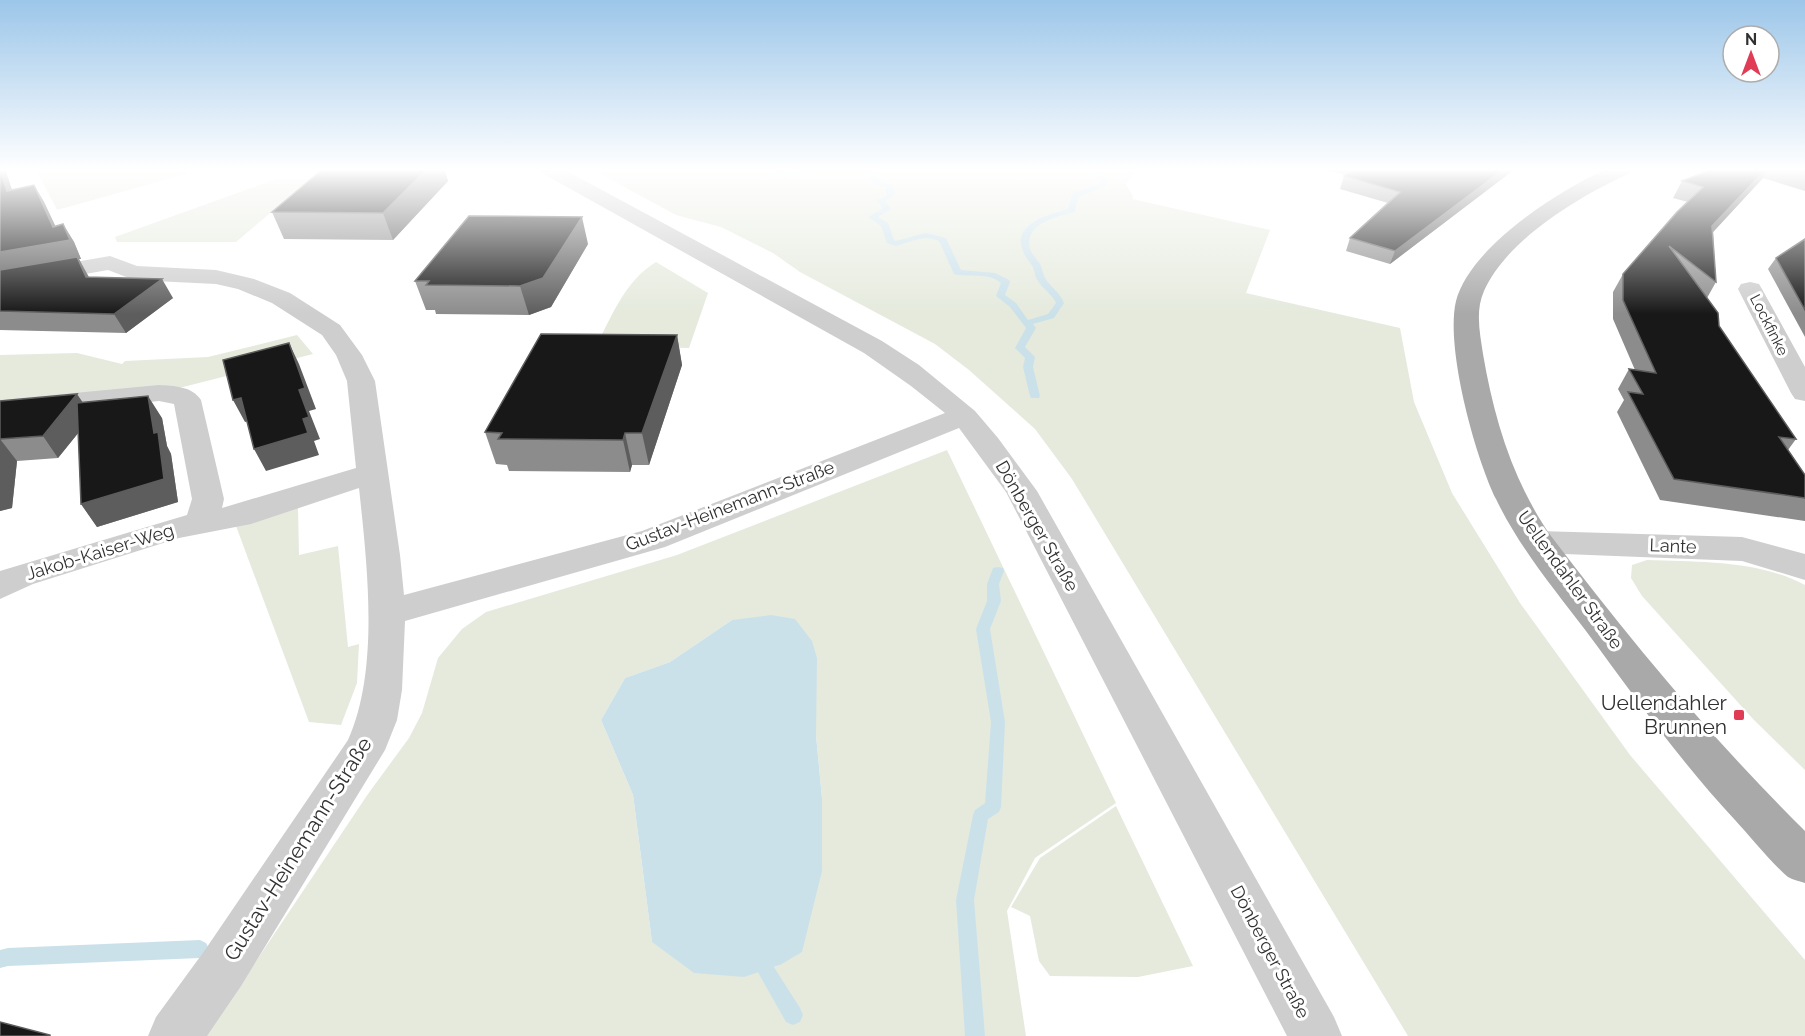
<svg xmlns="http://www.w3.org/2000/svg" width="1805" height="1036" font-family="Raleway,sans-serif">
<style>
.green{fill:#e5eadd;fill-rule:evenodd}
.water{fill:#cbe1ea}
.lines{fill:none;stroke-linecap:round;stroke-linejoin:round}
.stream{fill:#cbe1ea;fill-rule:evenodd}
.minor{fill:#cecece;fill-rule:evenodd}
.major{fill:#a9a9a9;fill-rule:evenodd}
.wall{fill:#8c8c8c}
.shaded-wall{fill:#5d5d5d}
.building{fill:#181818;stroke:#5d5d5d;stroke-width:1.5}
.poi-dot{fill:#e03c56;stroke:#fff;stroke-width:2}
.labels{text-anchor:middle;stroke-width:6;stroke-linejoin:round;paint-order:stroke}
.far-street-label{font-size:15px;fill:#313131;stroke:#fff}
.street-label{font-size:18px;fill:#313131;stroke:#fff}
.near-poi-label{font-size:21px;fill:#313131;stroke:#fff;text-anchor:end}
.near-street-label{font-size:21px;fill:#313131;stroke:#fff}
</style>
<rect width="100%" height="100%" fill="#fff"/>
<path class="green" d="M36,169H204L57,210Z
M591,169H1137L1126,184L1133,196L1132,199L1270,230L1246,293L1400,328L1414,402L1452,493L1520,603L1630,755L1805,960V1036H1408L1072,479L1035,429L969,370L935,344L800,272L773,253L721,227L676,215Z
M276,179H310L236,242H117L115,237Z
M656,262L708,293L689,348L596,346C613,314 625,281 656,262Z
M297,335L313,354L183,387L0,402V355L77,353L122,364L125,361L208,357Z
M947,450L1116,803L1035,858L1007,911L1026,1036H206L368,794L409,738L422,713L438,658L462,629L486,612L677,555ZM732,620L816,735L822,798L780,965L766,970L652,942L633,795L601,720L625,678L670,662Z
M298,507L299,555L338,546L348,647L359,644L357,683L341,725L309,722L236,526Z
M1647,560C1699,562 1758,560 1805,585V770L1753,719L1642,596L1631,578L1632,565Z
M1116,806L1193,966L1138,977L1050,976L1039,961L1030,916L1011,907L1040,858Z"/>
<path class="water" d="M771,615L795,619L812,641L817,658L816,735L822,798V871L802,952L780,965L744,977L694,973L652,942L633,795L601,720L625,678L670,662L732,620Z"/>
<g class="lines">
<path class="stream" d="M776,169H783L784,172L803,170L873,169L879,181L893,185L895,192L893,197L885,201L891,209L878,217L888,223L894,240L896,241L926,233L946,238L961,270L995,273L1009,280L1010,282L1005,295L1016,303L1028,320L1048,314L1056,303C1051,293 1043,289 1038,281C1035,277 1035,272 1033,267C1030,262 1025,257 1023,251C1011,224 1050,214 1068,209L1072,194L1101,183L1095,169H1102L1109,181L1107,186L1078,197L1075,212C1058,216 1023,224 1030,249C1032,255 1037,259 1040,264C1043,270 1043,276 1047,281C1053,289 1060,293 1064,303L1054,318L1033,324L1036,328L1025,347L1035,357L1033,367L1040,396L1039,398H1031L1030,396L1023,367L1025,358L1015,348L1026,328L1010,307L996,296L1001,283C989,272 969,278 954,274L939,241C924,234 911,242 896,246L887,243L881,226L868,217L883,208L876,200L886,196V187L873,185L868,173L803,174L781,177L777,175Z
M998,567L1003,568L1004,571L999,584L1001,601L990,629L1005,722L1001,807L999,812L988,819L974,900L985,1036H965L956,900L973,815L975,810L985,803L991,722L976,629L987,601V584L993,568Z
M200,940L206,943L209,949L206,955L200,958L8,966L0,968V950L8,948Z
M766,961L772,964L800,1008L803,1015L800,1022L793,1025L786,1022L760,976L757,970L760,964Z"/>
<path class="minor" d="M539,169H563L882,341L919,365L975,411L998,438L1037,491L1334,1017L1342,1036H1287L1006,492L959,428L665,547L405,621L402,690L397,720L385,750L241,986L207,1036H148L156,1017L205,950L348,740C380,669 367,564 359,488L251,524L179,538L33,584L0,599V571L187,515L192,499L174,404L159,401L0,418V400L159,385C174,386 192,386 201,400L224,499L222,508L356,468L347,381L336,355L322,335L272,303L238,289L216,284L134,280L108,270L0,289V275L110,256L137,266L216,270L254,279L290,293L340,325L362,355L375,381L400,555L404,595L642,531L945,413L911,386L864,353L542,173Z
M1750,282L1759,284L1762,289L1805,367V401L1795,399L1791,393L1738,289L1741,284Z
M1539,531L1742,537L1805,554V580L1742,561L1539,553L1527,550L1522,542L1527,534Z"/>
<path class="major" d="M1607,169H1633L1630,173C1580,196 1507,239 1484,291C1475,311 1480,334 1483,354C1494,419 1513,482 1551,536C1630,640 1712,739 1805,831V883C1800,881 1793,880 1788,877C1773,865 1749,835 1735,820C1680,761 1634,696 1586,631C1554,589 1519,547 1496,499C1475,456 1445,347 1456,301C1470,247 1559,190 1607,169Z"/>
</g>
<path class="wall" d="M0,169H5L12,190L34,185L44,202L55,226L63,224L74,242L81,259H79L89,277L173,298L126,333L0,330Z
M323,169H444L448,181L393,240L284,239L272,212Z
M1320,169H1515L1390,264L1346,251L1350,238L1388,203L1340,189L1344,176L1346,175Z
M1713,169H1805V191L1763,178L1713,232L1716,282L1707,298L1719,326L1796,439L1788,450L1805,475V521L1660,500L1617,412L1624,400L1618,389L1629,369L1635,370L1613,319V292L1623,274L1688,202L1673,198L1682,181Z
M1805,239V337L1768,269L1776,258Z
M588,244L551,307L529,315L436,314L435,310H426L415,281Z
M677,335L682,365L649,465H632L630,472L509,471L507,465L496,464L485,432Z
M0,401L83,402L162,418L167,446L171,454L178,502L97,527L81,504L78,433L58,458L17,461L12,508L0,511Z"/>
<path class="shaded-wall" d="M0,169H5L18,208L7,191Z
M427,169H444L448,181L393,240L383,213Z
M1504,169H1515L1390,264L1395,251Z
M1766,169H1768L1763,178L1702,244L1712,226Z
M34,185L44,202L63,242V224L74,242L81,259H79L88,276L97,296L0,273V252L53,227Z
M582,217L588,244L551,307L529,315L520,286Z
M162,279L173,298L126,333L114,314Z
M677,335L682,365L649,465L642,433Z
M289,343L299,364L316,409L309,411L320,439L314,441L319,455L266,471L254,449L303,419L299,390Z
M77,394L92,416L58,458L43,436Z
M148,396L162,418L167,446L171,454L178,502L97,527L81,504L154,433Z
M241,398L252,420L245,422L233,400Z
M625,433L632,465L630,472L623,440Z
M0,439L17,461L12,508L0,511Z"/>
<path class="building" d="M0,169L7,191L34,185L53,227L63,224L70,240L0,252Z
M323,169H427L383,213L272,212Z
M1355,169H1504L1395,251L1350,238L1400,192L1344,176Z
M1713,169H1766L1712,226L1716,282L1669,246L1718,313L1719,326L1796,439L1779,437L1805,475V498L1674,479L1628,392L1643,394L1629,369L1656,373L1623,300V274L1677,212L1703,187L1682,181Z
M1795,169H1805V172Z
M469,216L582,217L543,278L520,286L426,285L429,281H415Z
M1805,239V310L1776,258Z
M77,257L86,277L162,279L114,314L0,311V270Z
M541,334L677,335L642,433H625L623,440L498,439L502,433L485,432Z
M289,343L305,388L299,390L309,417L303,419L308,433L254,449L241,398L233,400L223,360Z
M77,394L43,436L0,439V441V401Z
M148,396L154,433L158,432L164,479L81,504L77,403Z
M0,1022L50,1035V1036H0Z"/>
<linearGradient id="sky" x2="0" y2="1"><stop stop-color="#9cc6e9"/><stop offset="0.54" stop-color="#fff"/><stop offset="1" stop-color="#fff" stop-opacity="0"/></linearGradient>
<rect width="1805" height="314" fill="url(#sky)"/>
<rect class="poi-dot" x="1733" y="709" width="12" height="12" rx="3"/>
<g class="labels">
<g class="far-street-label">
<text transform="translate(1769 325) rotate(63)" y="5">Lockfinke</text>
</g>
<g class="street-label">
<text transform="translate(730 506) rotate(-21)" y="6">Gustav-Heinemann-Straße</text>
<text transform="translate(1037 526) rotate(60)" y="6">Dönberger Straße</text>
<text transform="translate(1673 546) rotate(2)" y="6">Lante</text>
<text transform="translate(100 552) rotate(-17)" y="6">Jakob-Kaiser-Weg</text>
<text transform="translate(1570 580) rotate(54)" y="6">Uellendahler Straße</text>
<text transform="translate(1270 952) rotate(62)" y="6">Dönberger Straße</text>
</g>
<g class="near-poi-label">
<text x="1727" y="710">Uellendahler<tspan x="1727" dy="24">Brunnen</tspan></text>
</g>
<g class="near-street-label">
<text transform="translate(298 849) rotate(-58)" y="7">Gustav-Heinemann-Straße</text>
</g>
</g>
<g transform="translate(1751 54)"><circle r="28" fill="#ffffff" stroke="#adadad" stroke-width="1.5"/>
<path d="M0-4.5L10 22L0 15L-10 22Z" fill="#e03c56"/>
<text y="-9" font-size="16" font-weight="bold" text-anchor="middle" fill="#313131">N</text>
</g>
</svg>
